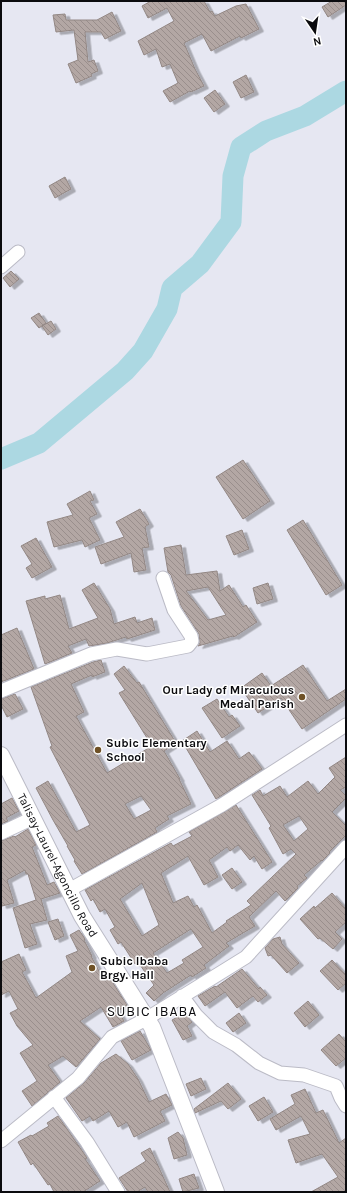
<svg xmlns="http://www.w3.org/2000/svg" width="347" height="1193" font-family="Karla,sans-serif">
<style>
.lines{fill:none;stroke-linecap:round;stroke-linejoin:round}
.river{stroke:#acd8e2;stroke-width:21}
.building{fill:url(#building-back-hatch);stroke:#928784;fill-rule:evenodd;filter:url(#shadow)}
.minor-casing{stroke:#bbbbc6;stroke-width:15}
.major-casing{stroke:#bbbbc6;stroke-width:18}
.minor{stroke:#fff;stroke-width:13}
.major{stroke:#fff;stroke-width:16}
.poi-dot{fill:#6f5126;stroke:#fff;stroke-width:1.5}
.labels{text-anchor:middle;stroke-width:3;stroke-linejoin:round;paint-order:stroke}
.poi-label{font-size:12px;font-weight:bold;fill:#0b0b0e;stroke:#fff;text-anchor:start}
.street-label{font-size:12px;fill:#0b0b0e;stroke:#fff}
.quarter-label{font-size:14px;letter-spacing:1px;fill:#0b0b0e;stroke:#fff}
</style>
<defs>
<pattern id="building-back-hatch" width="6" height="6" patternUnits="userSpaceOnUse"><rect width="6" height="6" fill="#b3a7a4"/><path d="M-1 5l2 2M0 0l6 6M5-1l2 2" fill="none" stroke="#998e8c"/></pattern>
<filter id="shadow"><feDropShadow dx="4.5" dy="2.5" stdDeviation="0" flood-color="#0004"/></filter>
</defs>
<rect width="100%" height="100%" fill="#e6e7f2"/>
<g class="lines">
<path class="river" d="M1,459L39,443L125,371L143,351L167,309L172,288L200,264L231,222L233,176L241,147L266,131L305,116L346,91"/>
</g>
<path class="building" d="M151,1H204L210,12L212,11L215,16L236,6L246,4L259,29L241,38L240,36L211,51L202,34L184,43L195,69L204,86L191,92L190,91L170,102L163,91L178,83L170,64L162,67L156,49L144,55L138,41L174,21L167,8L148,18L142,6Z
M332,1H346V5L328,17L322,7Z
M112,12L121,31L105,39L101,32H85L88,62L94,60L98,71L91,74L92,76L76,83L68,64L78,60L74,30L56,32L53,15L65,14L66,20H97Z
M246,75L254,92L241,98L233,82Z
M215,90L225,104L214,112L204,98Z
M65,177L71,189L55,198L49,186Z
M11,271L19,279L10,287L3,278Z
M39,313L46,323L39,328L31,318Z
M51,321L56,329L48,335L42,326Z
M243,460L270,501L243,519L216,477Z
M90,491L94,500L90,501L97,514L89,518L100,540L85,547L82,540L54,547L47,522L73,515L67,504Z
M140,509L149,524L145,527L149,547L142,548L146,570L134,572L131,553L101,564L95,547L124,537L116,522Z
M303,520L342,585L326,595L287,530Z
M242,530L249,549L234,555L226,536Z
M36,538L52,567L32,578L26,568L32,564L21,546Z
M181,545L186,575L217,571L220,591L229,585L243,607L246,605L257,622L234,637L233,636L198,646L200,643L199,634L181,606L171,575L168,572L164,548ZM208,587L226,615L208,620L186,591Z
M94,583L110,609L114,624L135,617L137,623L152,618L155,630L127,639L126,637L107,643L89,646L86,639L68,646L72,653L45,664L26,601L45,596V599L60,595L69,629L98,618L82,590Z
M268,583L273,599L257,604L253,588Z
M17,628L34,669L1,682V635Z
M101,660L105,672L92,677V675L71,684L84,712L76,716L107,773L152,746L119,693L125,690L114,674L124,666L137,683L139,682L176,743L164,751L180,779H179L191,804L167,816L169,819L155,828L157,832L82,874L74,861L75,860L67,846H68L53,820L36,788L48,781L76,832L90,825L50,747L52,746L31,687L93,662ZM141,796L151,810L134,819L125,804Z
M303,665L327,701L346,689V699L302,729L281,698L258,713L241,688L262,673L271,686Z
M15,694L23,709L7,717L1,705V699Z
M217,699L229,717L232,715L240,726L222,738L202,708Z
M197,731L210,752L227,741L239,759L249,752L262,769L216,799L182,741Z
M346,757V787L340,790L346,796V798L332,812L346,826V835L329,852L330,853L322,861V860L304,875L307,878L297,886L298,888L285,901L276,891L249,917L255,926L226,943L229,946L204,965L206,968L192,977L191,975L163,993L154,1001L146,993L154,985L138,962L135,964L121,942L118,944L110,930L115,927L105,909L100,912L93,899L91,901L85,890L171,843L173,846L192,836L189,832L236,805L272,862L262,869L254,856L250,860L238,845L230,851L227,847L209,860L218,877L204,885L188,856L161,873L173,903L188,896L194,907L197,905L212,933L227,922L226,921L251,905L247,901L296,854L291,849L283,854L269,828L271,826L252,795L260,790L263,796L280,786L287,797L308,781L318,794L335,777L329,768ZM299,816L308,829L294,841L283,825ZM142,883L159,925L142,936L120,899ZM191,929L203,947L182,960L184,963L167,973L153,953Z
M12,798L19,811L6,818L8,821L1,824V804Z
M28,829L36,845L32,847L47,885L54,882L60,893L41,899L47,920L30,924L37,944L25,948L13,908L36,900L28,874H26L25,870L7,880L14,903L2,906L1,901V841L14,836L15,837Z
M232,868L242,882L232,889L222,875Z
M332,893L346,909V922L335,932L342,939L333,949L320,938L318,939L300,919L314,906L315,908Z
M58,919L64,936L55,940L48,922Z
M79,930L85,939L84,940L92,956H91L101,975L106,972L127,1005L118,1011L124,1021L113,1027L101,1007L80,1021L100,1039L76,1067L63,1056L48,1065L60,1082L32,1106L22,1091L37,1081L20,1053L33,1045L17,1026L10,1013L18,1009L9,991L1,995V962L19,954L26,970L22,972L36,998L72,972L66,956L78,951L70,935Z
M280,937L282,944L299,963L287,973L271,955L268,956L265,948L273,939Z
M332,960L346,975V983L338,990L320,971Z
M242,969L259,989L260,987L267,995L258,1002L253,996L237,1008L225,992L205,1006L198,996L215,986L216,987Z
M308,1001L319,1015L305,1027L294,1013Z
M185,1013L192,1022L187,1026L192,1036L183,1040L172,1020Z
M239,1013L246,1023L233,1032L226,1023Z
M140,1031L151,1050L132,1060L121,1041Z
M339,1034L346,1042V1058L336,1066L321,1050Z
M116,1054L128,1064L138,1079L149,1102L166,1094L172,1105L160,1111L165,1121L134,1137L127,1122L118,1127L109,1111L93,1121L90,1116L82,1121L66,1098L84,1083L101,1063Z
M201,1078L206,1089L191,1096L186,1084Z
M228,1083L241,1099L228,1109L221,1101L195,1113L194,1109Z
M305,1089L316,1113L323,1110L339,1143L346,1138V1192H311L338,1177L322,1154L296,1163L288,1140L310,1134L301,1116L276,1130L270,1119L295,1104L291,1095Z
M264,1097L273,1112L258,1121L249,1106Z
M58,1116L87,1158L85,1159L100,1181L83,1192H54L50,1184L48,1185L33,1163L31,1165L18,1142L31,1135L32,1136L49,1126L47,1123Z
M178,1132L183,1138L187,1155L174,1159L168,1138Z
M150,1148L170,1192H148L145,1187L137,1192H128L119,1178L146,1161L141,1153Z
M194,1174L199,1188L183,1192L179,1179Z"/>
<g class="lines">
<defs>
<path id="minor" d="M1,267L18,252
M1,691L91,654L117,649L147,654L188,646L192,641L191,636L174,610L163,578
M1,833L33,818
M69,890L222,805L346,725
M182,996L196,1015L213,1032L236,1045L259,1063L280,1073L304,1075L336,1086L341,1098L346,1106
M54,1097L87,1142L118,1192
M1,1141L78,1078L112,1037L146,1019L246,957L346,847"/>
<g id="major">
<path id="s1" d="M1,755L82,916L152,1027L216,1192"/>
</g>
</defs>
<use href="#minor" class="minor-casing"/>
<use href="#major" class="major-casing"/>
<use href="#minor" class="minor"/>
<use href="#major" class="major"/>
</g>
<g class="poi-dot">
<circle cx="302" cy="697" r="4"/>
<circle cx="98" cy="750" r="4"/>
<circle cx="92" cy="968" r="4"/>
</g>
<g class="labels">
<g class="poi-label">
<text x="294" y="694" text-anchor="end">Our Lady of Miraculous<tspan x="294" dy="14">Medal Parish</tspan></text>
<text x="106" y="747">Subic Elementary<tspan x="106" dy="14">School</tspan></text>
<text x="100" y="965">Subic Ibaba<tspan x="100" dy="14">Brgy. Hall</tspan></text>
</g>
<g class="street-label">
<text dy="4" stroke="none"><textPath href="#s1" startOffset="124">Talisay-Laurel-Agoncillo Road</textPath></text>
</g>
<g class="quarter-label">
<text x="152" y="1016">SUBIC IBABA</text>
</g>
</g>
<rect width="347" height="1193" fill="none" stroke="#0b0b0e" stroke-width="4"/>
<g transform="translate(315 32) rotate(167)" stroke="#ffffff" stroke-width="3" paint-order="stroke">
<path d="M0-3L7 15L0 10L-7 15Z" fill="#0b0b0e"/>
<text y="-6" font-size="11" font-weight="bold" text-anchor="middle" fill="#0b0b0e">N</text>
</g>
</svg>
